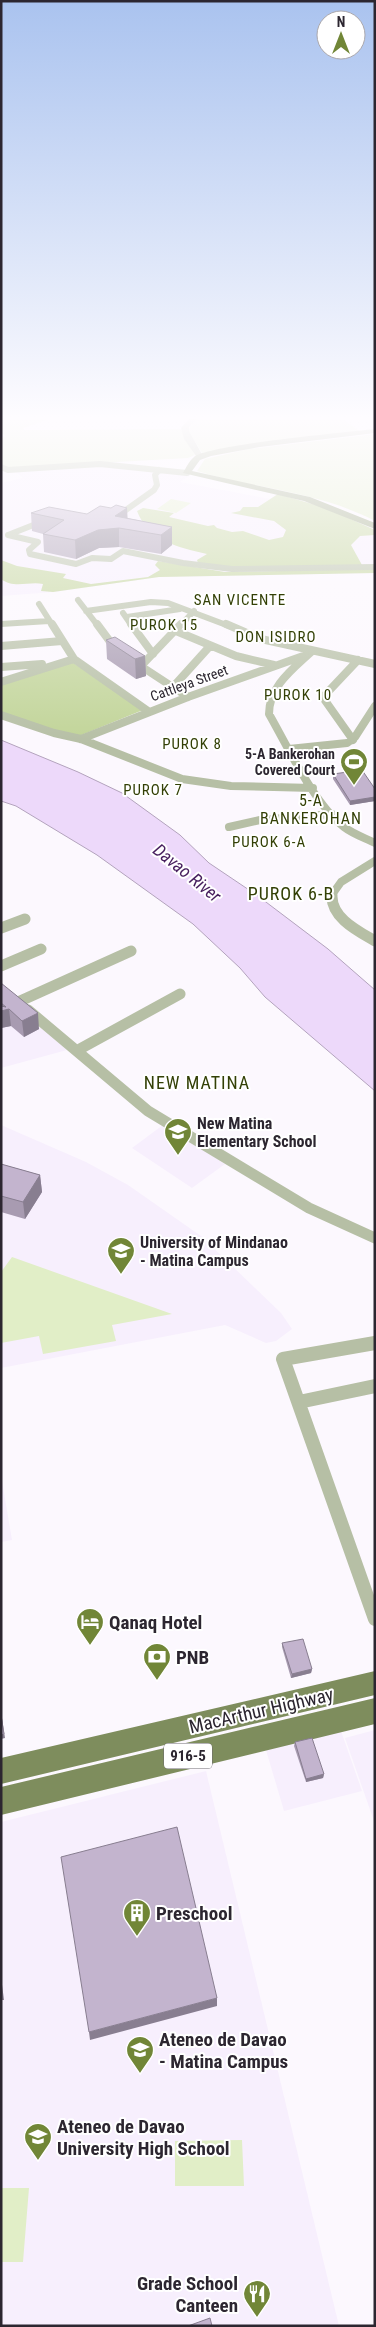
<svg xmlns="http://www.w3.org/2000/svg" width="376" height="2327" font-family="'Roboto Condensed',sans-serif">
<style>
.built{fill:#f7effd}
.green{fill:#e1eec7}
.forest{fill:#c1d498}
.water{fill:#edd9fa;stroke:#b3a3bd}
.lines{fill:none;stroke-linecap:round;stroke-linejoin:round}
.minor-far3{stroke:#b6bfa5;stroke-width:6}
.minor-far2{stroke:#b6bfa5;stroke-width:8}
.minor-far1{stroke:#b6bfa5;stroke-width:11}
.minor{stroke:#b6bfa5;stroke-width:14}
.tertiary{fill:#b6bfa5;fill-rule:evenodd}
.secondary{fill:#96a27b;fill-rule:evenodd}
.primary{fill:#7e8d5d;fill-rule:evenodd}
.wall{fill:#a89bb1}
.shaded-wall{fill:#887e90}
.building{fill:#c3b4ce;stroke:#887e90}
.labels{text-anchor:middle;stroke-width:4;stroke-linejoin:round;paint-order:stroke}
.far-street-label{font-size:14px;fill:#2c2630;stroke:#fff}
.far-poi-label{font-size:14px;font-weight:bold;fill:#2c2630;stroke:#fff;text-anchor:end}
.far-neighbourhood-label{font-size:15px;letter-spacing:1px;fill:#334006;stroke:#fff}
.shield{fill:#fff;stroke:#6b676e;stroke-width:1}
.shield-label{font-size:15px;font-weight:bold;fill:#2c2630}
.far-quarter-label{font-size:16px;letter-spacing:1px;fill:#334006;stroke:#fff}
.poi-label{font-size:16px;font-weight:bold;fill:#2c2630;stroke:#fff;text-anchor:start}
.water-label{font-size:18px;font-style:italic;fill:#471f5e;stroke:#fff}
.neighbourhood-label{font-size:18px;letter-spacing:1px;fill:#334006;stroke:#fff}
.near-poi-label{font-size:19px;font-weight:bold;fill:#2c2630;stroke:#fff;text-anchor:start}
.near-street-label{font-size:19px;fill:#2c2630;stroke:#fff}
</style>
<rect width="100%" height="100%" fill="#fcf8fe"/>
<path class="built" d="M92,465L191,475L180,482L270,499L278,493L353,517L375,530V573L159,577L54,592L1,596V483L23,478L15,471Z
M1,993L67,1050L1,1068Z
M1,1125L86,1162L128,1185L201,1236L281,1313L292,1329L276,1341L266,1343L225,1325L1,1368Z
M163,1125L225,1164L192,1188L132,1148Z
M1,1475L12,1540L1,1542Z
M375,1730V1824L345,1738Z
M341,1731L362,1791L284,1811L266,1750Z
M206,1771L339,2326H1V1822Z"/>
<path class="green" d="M1,419H50L23,428L24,430L181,429L195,455L188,458L9,468L1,464V439L5,436L1,432Z
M196,419H343L359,431L202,453L188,430Z
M375,434V521C320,492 256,489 197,471L205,459L249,449Z
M171,499L191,503L176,513L157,509Z
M12,1257L172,1314L112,1325L116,1341L43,1354L39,1336L1,1343V1272Z
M242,2140L244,2186H175V2141Z
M1,2188H29L23,2262H1Z"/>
<path class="forest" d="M278,494L326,508L375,530V535L360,536L351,545L362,565L232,568L198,563L197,560L207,554C179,548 148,540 137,511L143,508L174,513L169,517L208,526L214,525L217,528L232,532L243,531L269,540L283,537L286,530L274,521L231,513L240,511L243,507H258Z
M1,560L17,566L66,574L63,578L91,584L148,577L160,570L155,565L158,561L225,572L375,569V573L159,577L53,592L41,591L43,584C29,581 14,589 1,579Z
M72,662L143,710L79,736L58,732L1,713V684Z"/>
<path class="water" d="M1,740L78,772L122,793L180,835L209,863L258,896L328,949L375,990V1091L265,997L240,968L193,924L97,855L16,806L1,801Z"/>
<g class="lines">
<path class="minor-far3" d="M1,467L8,470L100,464L187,473
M116,517L154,490L157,485L155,475L159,470
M8,535L38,542L29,550L30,554L76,564L92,558L111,559L123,551L183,563L232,569L375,567
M8,535L46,520
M78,600L98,626
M39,604L53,626
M86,611L151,602L168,603L229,626
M123,613L132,626
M127,617L180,609
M1,624L49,621
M180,626L194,611"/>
<path class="minor-far2" d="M52,624L74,659L148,711
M97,624L117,651
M131,624L153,654
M226,624L261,639L375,664
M176,631L236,656L274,665
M1,646L62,641
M312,651C293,669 269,686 269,714C288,747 314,804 344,827C353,834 365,838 375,843
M133,661L188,697
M141,666L181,624
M1,667L42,664
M1,682L74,659
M173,687L210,646
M1,715L54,733L81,739L182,779L231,786L313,788
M81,739L188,697L306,655
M353,740L324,699L325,695L358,660
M289,749L347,743L355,737L375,706
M229,827L260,820L332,814
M331,896L341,882L375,861"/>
<path class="minor-far1" d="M332,895C331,918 358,931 375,941
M1,928L25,919
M1,966L41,949
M18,1002L131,951
M28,1010L148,1111L309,1208L375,1238
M78,1050L180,994"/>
<path class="minor" d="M375,1343L283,1359L375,1619
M299,1402L375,1386"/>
<path class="tertiary" d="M189,419H197L189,427V431L204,458L196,456L184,439L181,428Z"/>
<path class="secondary" d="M375,429V433L260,447L211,456L200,460L192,471L310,497L375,523V529L304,501L183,473C186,468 189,461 194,457C207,445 348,432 375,429Z"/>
<path class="primary" d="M375,1671V1695L1,1784V1758Z
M375,1698V1724L1,1815V1787Z"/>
</g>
<path class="wall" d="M31,513L87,514L127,518L172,527V545L161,554L119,547L99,548L76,559L44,552L43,534L32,531Z
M106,640L145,656L146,676L136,679L107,659Z
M333,774L375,789V801L350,805L333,779Z
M1,983L39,1029L24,1037L11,1026L1,1028Z
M1,1164L40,1175L42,1192L25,1219L1,1212Z
M282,1643L312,1669L311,1673L291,1678L282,1647Z
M295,1742L324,1774L323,1778L306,1782L294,1746Z"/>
<path class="shaded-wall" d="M127,508L128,525L119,528V547L99,548L76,559L75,540Z
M172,527V545L161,554V535Z
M145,656L146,676L136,679L135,659Z
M375,797V801L350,805V801Z
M9,1009L11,1026L1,1028V1011Z
M38,1013L39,1029L24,1037L22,1021Z
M40,1175L42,1192L25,1219L23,1202Z
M312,1669L311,1673L291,1678L292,1674Z
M1,1712L5,1738L1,1739Z
M324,1774L323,1778L306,1782V1779Z
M1,1977L4,2000H1Z
M217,1998V2006L90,2040L89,2032Z"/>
<path class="building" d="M116,505L127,508L115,516L172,527L161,535L119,528L98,530L75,540L43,534L64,520L31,513L49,507L87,514L100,506L111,508Z
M115,637L145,656L135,659L106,640Z
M362,770L375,789V797L350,801L333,774Z
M1,983L38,1013L22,1021L9,1009L1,1011V1006L6,1007L1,1003Z
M1,1164L40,1175L23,1202L1,1196Z
M303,1639L312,1669L292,1674L282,1643Z
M1,1715L4,1734L1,1735Z
M312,1738L324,1774L306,1779L295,1742Z
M177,1827L217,1998L89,2032L61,1857Z
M210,2318L212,2326H188Z"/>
<linearGradient id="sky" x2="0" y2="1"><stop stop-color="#aac3ef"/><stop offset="0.56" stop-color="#fefcff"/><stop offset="1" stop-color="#fefcff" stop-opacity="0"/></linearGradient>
<rect width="376" height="745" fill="url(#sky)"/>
<defs>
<symbol id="stadium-pin" viewBox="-11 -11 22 30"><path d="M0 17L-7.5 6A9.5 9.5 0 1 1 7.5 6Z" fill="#718637" stroke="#fff"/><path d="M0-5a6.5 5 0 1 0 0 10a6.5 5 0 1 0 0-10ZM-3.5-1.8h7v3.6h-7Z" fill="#fff"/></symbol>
<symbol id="school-pin" viewBox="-11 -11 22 30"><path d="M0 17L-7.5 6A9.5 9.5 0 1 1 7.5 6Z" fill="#718637" stroke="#fff"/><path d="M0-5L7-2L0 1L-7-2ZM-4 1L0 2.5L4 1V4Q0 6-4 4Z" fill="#fff"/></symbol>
<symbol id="university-pin" viewBox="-11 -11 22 30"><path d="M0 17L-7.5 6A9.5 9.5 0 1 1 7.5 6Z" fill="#718637" stroke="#fff"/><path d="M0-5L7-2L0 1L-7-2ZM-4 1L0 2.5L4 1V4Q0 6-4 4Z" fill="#fff"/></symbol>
<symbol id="hotel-pin" viewBox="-11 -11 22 30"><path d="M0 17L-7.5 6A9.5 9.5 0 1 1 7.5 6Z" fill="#718637" stroke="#fff"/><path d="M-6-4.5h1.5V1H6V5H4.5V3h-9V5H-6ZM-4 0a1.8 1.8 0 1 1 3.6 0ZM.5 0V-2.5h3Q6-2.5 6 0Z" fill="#fff"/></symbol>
<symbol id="bank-pin" viewBox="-11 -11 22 30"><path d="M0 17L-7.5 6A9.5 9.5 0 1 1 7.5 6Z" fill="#718637" stroke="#fff"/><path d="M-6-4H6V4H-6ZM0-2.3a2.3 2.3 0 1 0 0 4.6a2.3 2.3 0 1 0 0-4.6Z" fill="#fff"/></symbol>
<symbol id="building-pin" viewBox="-11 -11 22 30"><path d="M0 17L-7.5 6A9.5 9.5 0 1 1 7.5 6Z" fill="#718637" stroke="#fff"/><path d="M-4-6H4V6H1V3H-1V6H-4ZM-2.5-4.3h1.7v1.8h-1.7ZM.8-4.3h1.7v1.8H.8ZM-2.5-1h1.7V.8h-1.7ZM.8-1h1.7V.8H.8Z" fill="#fff"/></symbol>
<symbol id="restaurant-pin" viewBox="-11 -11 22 30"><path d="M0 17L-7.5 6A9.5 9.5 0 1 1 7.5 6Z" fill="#718637" stroke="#fff"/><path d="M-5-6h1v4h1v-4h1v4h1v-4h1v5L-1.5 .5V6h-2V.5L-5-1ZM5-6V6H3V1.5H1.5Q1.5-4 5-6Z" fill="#fff"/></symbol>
</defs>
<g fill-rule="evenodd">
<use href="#stadium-pin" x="338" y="746" width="32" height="43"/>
<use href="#school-pin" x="162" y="1116" width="32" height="43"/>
<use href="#university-pin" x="105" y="1235" width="32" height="43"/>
<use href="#hotel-pin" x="74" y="1606" width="32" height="43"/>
<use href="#bank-pin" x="141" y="1641" width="32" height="43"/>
<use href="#building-pin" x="121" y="1897" width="32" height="43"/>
<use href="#school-pin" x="124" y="2034" width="32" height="43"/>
<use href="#school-pin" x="22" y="2121" width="32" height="43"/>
<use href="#restaurant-pin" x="241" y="2278" width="32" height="43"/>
</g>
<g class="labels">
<g class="far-street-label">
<text transform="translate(189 683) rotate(-20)" y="5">Cattleya Street</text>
</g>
<g class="far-poi-label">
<text x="335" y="759">5-A Bankerohan<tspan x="335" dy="16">Covered Court</tspan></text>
</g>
<g class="far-neighbourhood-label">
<text x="240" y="605">SAN VICENTE</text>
<text x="164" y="630">PUROK 15</text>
<text x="276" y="642">DON ISIDRO</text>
<text x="298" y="700">PUROK 10</text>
<text x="192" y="749">PUROK 8</text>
<text x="153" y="795">PUROK 7</text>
<text x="269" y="847">PUROK 6-A</text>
</g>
<rect class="shield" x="164" y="1743.5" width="48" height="25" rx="4"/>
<g class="shield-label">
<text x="188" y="1761">916-5</text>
</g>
<g class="far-quarter-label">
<text x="311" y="806">5-A<tspan x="311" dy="18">BANKEROHAN</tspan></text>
</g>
<g class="poi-label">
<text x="197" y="1129">New Matina<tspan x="197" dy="18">Elementary School</tspan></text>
<text x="140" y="1248">University of Mindanao<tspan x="140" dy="18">- Matina Campus</tspan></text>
</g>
<g class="water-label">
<text transform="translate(187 873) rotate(39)" y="6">Davao River</text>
</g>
<g class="neighbourhood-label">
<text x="291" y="900">PUROK 6-B</text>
<text x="197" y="1089">NEW MATINA</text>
</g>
<g class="near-poi-label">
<text x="109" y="1629">Qanaq Hotel</text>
<text x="176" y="1664">PNB</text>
<text x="156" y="1920">Preschool</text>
<text x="159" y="2046">Ateneo de Davao<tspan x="159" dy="22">- Matina Campus</tspan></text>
<text x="57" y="2133">Ateneo de Davao<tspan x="57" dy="22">University High School</tspan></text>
<text x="238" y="2290" text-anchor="end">Grade School<tspan x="238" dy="22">Canteen</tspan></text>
</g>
<g class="near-street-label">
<text transform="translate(261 1710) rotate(-13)" y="7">MacArthur Highway</text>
</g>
</g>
<rect width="376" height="2327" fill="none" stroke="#2c2630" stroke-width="5"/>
<g transform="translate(341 35)"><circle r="24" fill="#ffffff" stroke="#aba8ac"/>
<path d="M0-4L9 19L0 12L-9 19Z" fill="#718637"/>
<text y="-8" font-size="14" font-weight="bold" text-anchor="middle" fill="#2c2630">N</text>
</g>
</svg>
